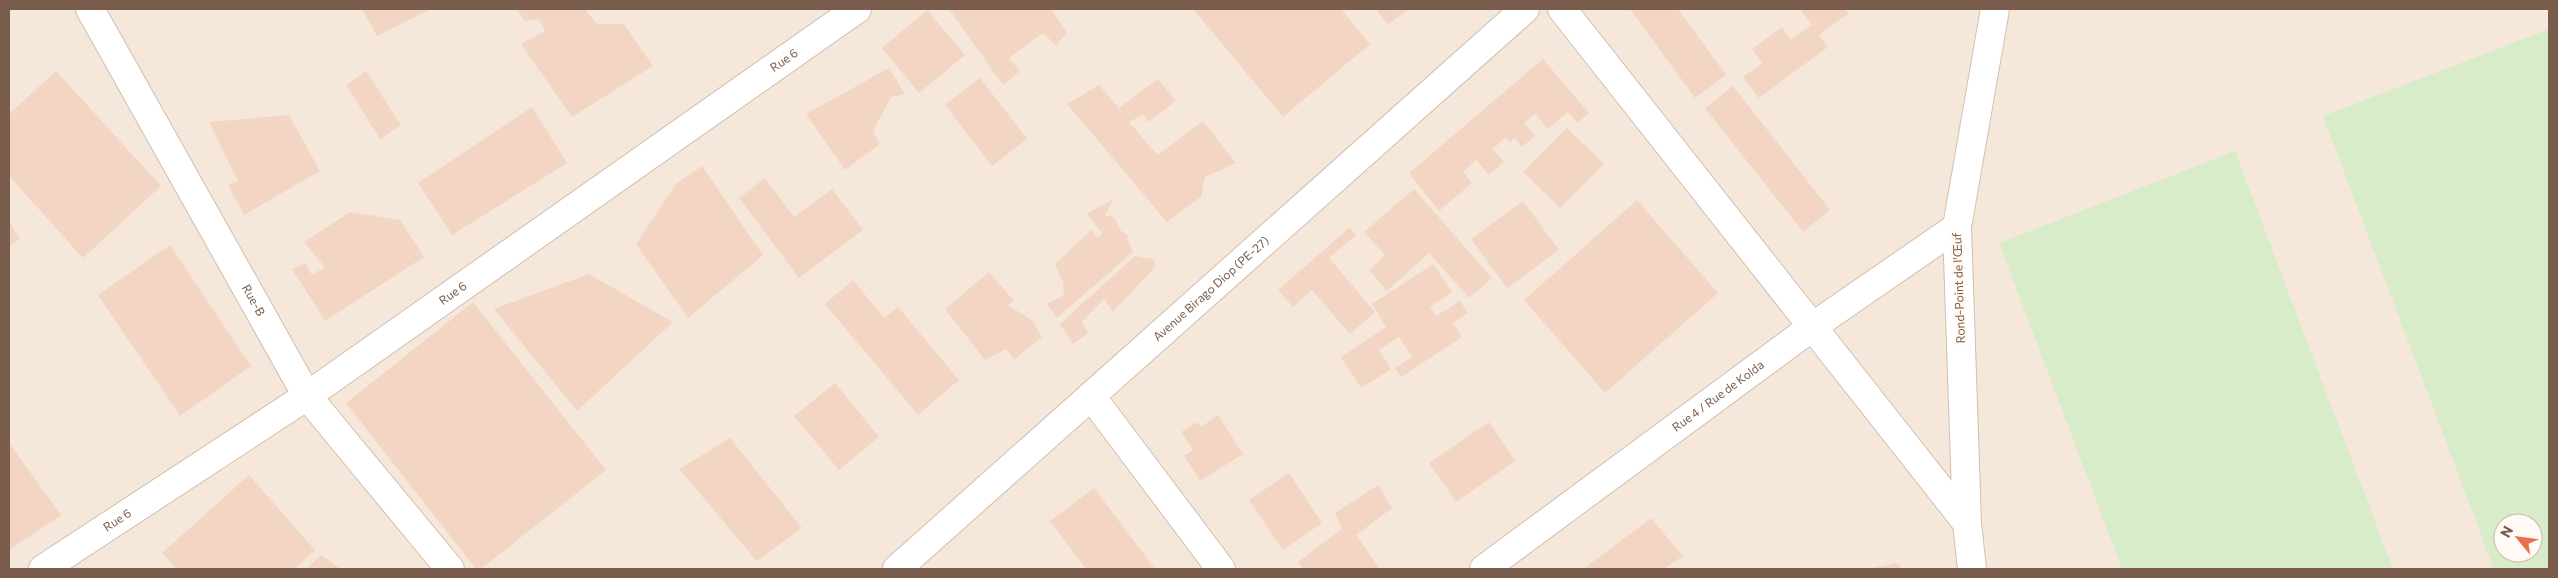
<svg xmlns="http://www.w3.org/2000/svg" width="2558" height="578" font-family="Commissioner,sans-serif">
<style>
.residential{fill:#f5e8da;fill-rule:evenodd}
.green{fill:#d8ecc9;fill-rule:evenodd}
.building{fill:#f3d5c3}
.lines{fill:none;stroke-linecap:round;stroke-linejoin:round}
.minor-casing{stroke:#d1beb0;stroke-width:30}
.minor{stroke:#fff;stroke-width:28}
.labels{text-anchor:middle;stroke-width:5;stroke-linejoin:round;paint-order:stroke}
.street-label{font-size:12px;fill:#7a5c4d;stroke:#fffaf3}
</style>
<rect width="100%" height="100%" fill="#fdf6ec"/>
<path class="residential" d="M9,9H2549V569H9ZM2503,523H2533V553H2503Z"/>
<path class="green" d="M2549,29V568L2494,569L2323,116ZM2503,523H2533V553H2503Z
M2235,151L2393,569H2122L1999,243Z"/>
<path class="building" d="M362,9H431L377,36Z
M517,9H585L597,24H624L653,66L572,117L521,44L545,31L539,19L525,21Z
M949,9H1051L1067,33L1056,45L1043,33L1009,58L1020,71L1003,85Z
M1193,9H1341L1370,44L1283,117Z
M1376,9H1410L1388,24Z
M1630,9H1678L1726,75L1695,98Z
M1800,9H1845L1848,14L1819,35L1828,47L1759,98L1743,77L1762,63L1752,49L1782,27L1791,40L1812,25Z
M927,10L965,55L919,93L882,48Z
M1543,59L1589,113L1577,123L1568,112L1548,129L1535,114L1524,123L1535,136L1522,147L1515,138L1510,142L1506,137L1493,149L1504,162L1489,175L1476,160L1463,172L1472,183L1439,211L1409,173Z
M889,68L905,94L891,97L873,131L880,144L845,170L806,114Z
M56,71L161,186L83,258L9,176V114Z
M366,71L401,125L380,139L346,85Z
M980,78L1027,139L992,166L945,105Z
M1158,79L1176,101L1149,122L1143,115L1129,122L1152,149L1158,155L1203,121L1236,163L1205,177L1201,197L1167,222L1067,104L1099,85L1119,108Z
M1733,86L1830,210L1803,232L1705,108Z
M532,107L567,163L452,235L418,183Z
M289,115L320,171L244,215L228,185L238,181L209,122Z
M1567,128L1604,164L1560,208L1523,172Z
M702,166L763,255L688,318L636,244L677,183Z
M765,178L794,217L832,189L863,230L799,278L739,198Z
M1414,189L1492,278L1469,298L1429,253L1387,291L1369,270L1385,255L1364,232Z
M1113,199L1105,216L1114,217L1121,231L1129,236L1127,238L1133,252L1057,318L1047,304L1064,295L1063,282L1055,264L1091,230L1098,238L1102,233L1087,214Z
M1637,200L1718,293L1605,393L1524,300Z
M1523,201L1559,250L1507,288L1471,239Z
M350,212L400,220L424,257L325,321L292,269L305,263L312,275L325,267L304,242Z
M9,221L20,239L9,246Z
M1350,227L1356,235L1329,258L1375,312L1350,334L1312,290L1293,307L1278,290Z
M170,245L251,366L180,416L98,295Z
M1135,256L1153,259L1155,267L1113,312L1104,299L1082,322L1088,333L1073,344L1060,324Z
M1433,264L1452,292L1430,307L1436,316L1460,301L1468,313L1453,323L1462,337L1401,377L1395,368L1412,357L1399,337L1379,350L1391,369L1361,388L1341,357L1386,327L1372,304Z
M989,272L1014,301L1008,305L1033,321L1042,337L1014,360L1006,349L985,360L945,309Z
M589,274L673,322L577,411L494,309Z
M853,280L884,318L898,307L959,380L918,415L825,304Z
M473,302L606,470L481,569H476L346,403Z
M835,383L879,437L839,470L794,416Z
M1218,415L1243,454L1200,481L1184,456L1193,450L1181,432L1198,422L1201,427Z
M1489,422L1515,461L1456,502L1429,463Z
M730,438L802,528L757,561L679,469Z
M9,443L61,515L9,550Z
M1289,473L1322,523L1283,550L1249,500Z
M249,475L315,550L294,569H177L162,553Z
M1378,485L1392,508L1356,535L1380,569H1303L1298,562L1342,529L1335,513Z
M1094,488L1155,569H1086L1050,521Z
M1651,518L1683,556L1664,569H1583Z
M321,555L341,569H306Z
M1899,563L1900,569H1873V568Z"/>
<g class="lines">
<defs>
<g id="minor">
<path id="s1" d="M90,9L307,396L450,569"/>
<path d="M1562,9L1967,523"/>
<path d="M1091,396L1221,569"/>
<path id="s2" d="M43,569L307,396L857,9"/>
<path id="s3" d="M897,569L1525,9"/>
<path id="s4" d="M1484,569L1812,327L1957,227"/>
<path d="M1972,569L1967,523L1957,227L1995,9"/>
</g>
</defs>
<use href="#minor" class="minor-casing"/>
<use href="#minor" class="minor"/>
</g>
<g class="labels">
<g class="street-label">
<text dy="4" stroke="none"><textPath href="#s2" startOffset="899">Rue 6</textPath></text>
<text transform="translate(1959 288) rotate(-92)" y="4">Rond-Point de l'Œuf</text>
<text dy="4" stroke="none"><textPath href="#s3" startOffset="421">Avenue Birago Diop (PE-27)</textPath></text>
<text dy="4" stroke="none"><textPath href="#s2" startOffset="494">Rue 6</textPath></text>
<text dy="4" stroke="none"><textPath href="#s1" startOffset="334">Rue-B</textPath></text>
<text dy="4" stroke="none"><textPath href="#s4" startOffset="291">Rue 4 / Rue de Kolda</textPath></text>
<text dy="4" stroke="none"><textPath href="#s2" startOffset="89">Rue 6</textPath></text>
</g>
</g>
<rect width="2558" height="578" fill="none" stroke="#7a5c4d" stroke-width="20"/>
<g transform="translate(2518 538) rotate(299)"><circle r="24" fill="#fffaf3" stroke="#cabbb1"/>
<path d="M0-4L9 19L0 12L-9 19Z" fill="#e76f51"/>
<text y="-8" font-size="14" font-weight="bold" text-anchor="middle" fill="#7a5c4d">N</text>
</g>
</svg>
